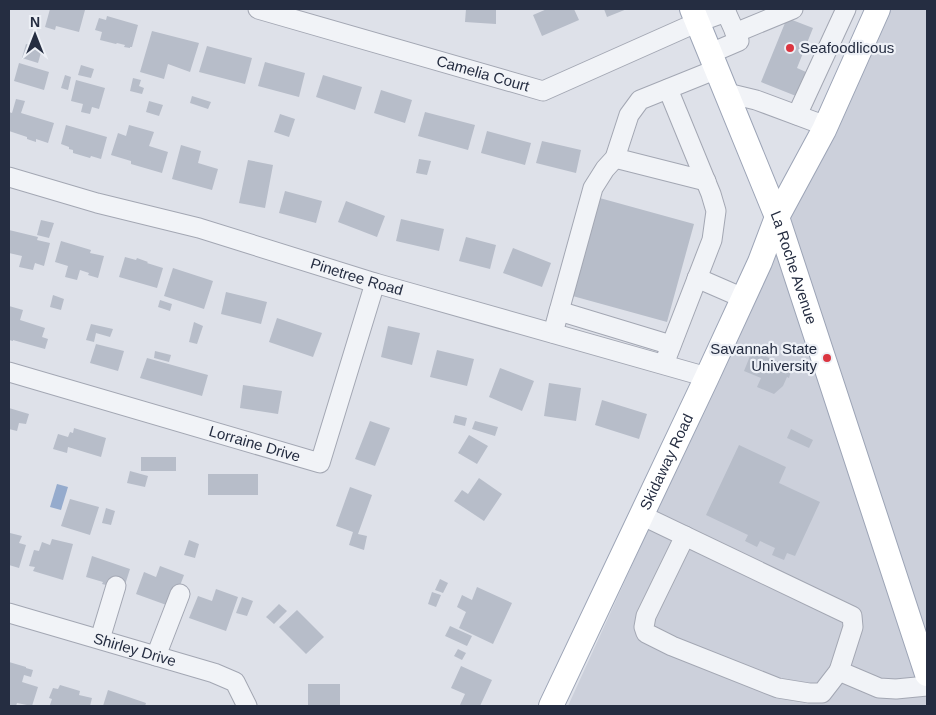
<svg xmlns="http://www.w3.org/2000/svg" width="936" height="715" font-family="Arial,sans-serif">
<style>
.built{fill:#ccd0db}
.water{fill:#95abcd}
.building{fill:#b7bdc9}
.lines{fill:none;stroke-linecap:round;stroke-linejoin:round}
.minor-casing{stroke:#a3a7b3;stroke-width:21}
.major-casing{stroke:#9ca4b6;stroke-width:26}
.minor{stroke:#f1f3f7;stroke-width:19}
.major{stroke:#fff;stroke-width:24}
.poi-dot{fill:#db3540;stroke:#edf0f6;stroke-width:2}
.labels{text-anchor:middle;stroke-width:4.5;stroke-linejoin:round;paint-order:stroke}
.poi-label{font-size:15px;fill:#252d41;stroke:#edf0f6;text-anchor:start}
.street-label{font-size:15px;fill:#252d41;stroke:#edf0f6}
</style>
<rect width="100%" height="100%" fill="#dee1e9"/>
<path class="built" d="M885,9H927V706H568Z"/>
<path class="water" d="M57,484L68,487L61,510L50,507Z"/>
<path class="building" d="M50,9L85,10L79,32L56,26L55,30L45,27Z
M466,9H496V24L465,22Z
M547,9H574L579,20L542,36L533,15Z
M604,9H627L607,17Z
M107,16L138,25L132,47H130V48L124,47L125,45L117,43L116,44L100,40L102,32L95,30L99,18L106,20Z
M787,18L813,28L797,68L806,72L796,96L761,82Z
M152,31L199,43L190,72L168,64L164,79L140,72Z
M26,44L42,49L38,63L22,58Z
M207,46L252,58L245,84L199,72Z
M265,62L305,73L299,97L258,86Z
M19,63L49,72L44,90L14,81Z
M81,65L94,69L91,78L78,75Z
M65,75L71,77L68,90L61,88Z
M323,75L362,87L355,110L316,97Z
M133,78L141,80L139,86L144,88L142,94L130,91Z
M76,80L105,88L99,109L92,107L90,114L81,112L83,104L71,101Z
M381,90L412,100L405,123L374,113Z
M192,96L211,102L208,109L190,103Z
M16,99L25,101L21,113L54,123L48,143L36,139V142L27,139V137L9,131V112L12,113Z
M149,101L163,105L159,116L146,112Z
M425,112L475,125L468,150L418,136Z
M280,114L295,119L289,137L274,132Z
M66,125L107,137L101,159L91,156L90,158L73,153V150L69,149V147L61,144Z
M129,125L154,132L149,146L168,152L162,173L131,164V161L111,155L118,133L126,136Z
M487,131L531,143L525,165L481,153Z
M542,141L581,150L576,173L536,163Z
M181,145L201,151L198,163L218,169L212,190L172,179Z
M419,159L431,161L427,175L416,173Z
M248,160L273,165L265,208L239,203Z
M285,191L322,201L316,223L279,213Z
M596,197L694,224L667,322L569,295Z
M346,201L385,216L377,237L338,222Z
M401,219L444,229L439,251L396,241Z
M41,220L54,223L49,238L37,235Z
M9,230L38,237L37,240L50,243L44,266L35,263L33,270L19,267L22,256L9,253Z
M466,237L496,245L490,269L459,261Z
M61,241L91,250L90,253L104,256L98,278L88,275L89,273L80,270L77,280L65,277L68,266L55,262Z
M513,248L551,263L542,287L503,273Z
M125,257L136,260L137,258L148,262L147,263L163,268L157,288L119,277Z
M173,268L213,281L204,309L164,296Z
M226,292L267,302L261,324L221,314Z
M53,295L64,299L61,310L50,307Z
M160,300L172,304L170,311L158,307Z
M9,306L23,310L20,320L45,328L42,337L48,339L45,349L13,340V341L9,340Z
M277,318L322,333L313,357L269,342Z
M194,322L203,326L197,344L189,342Z
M91,324L113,329L110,337L96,333L94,342L86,340Z
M388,326L420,333L412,365L381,357Z
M96,344L124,351L118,371L90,363Z
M437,350L474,359L467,386L430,377Z
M155,351L171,355L169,362L154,358Z
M752,351L791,367L789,370L791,371L789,378L787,377L783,386L774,394L757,387L761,378L744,371Z
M147,358L208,375L202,396L140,378Z
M500,368L534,381L522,411L489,397Z
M549,383L581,388L576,421L544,416Z
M243,385L282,391L278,414L240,408Z
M602,400L647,414L639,439L595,425Z
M9,408L29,414L26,424L19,423L17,431L9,429Z
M455,415L467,418L465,426L453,423Z
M370,421L390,428L375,466L355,459Z
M475,421L498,427L495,436L472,429Z
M74,428L106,438L101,457L68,447L67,453L53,449L58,434L68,437L70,432L73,433Z
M791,429L813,440L809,448L787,438Z
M469,435L488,446L477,464L458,453Z
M739,445L786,467L779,483L820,502L795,556L787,553L784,560L772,555L775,548L760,541L757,547L745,541L748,535L706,515Z
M141,457H176V471H141Z
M130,471L148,476L145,487L127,483Z
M208,474H258V495H208Z
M479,478L502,494L484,521L454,501L462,490L468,494Z
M350,487L372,495L358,534L367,536L364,550L349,545L353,532L336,526Z
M70,499L99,507L90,535L61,526Z
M106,508L115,511L111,525L102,523Z
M10,533L22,536L19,543L26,545L19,568L9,565V538Z
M52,539L73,544L63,580L33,571L35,567L29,566L34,550L39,551L42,542L50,545Z
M189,540L199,544L195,558L184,555Z
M92,556L130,569L124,588L115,587L102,584L103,582L86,577Z
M160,566L184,575L172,607L136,594L144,572L156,577Z
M440,579L448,583L443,593L435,590Z
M477,587L512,603L493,644L459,628L466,612L457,607L462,595L472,600Z
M216,589L238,597L226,631L189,618L198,596L212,601Z
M432,592L441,595L436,607L428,604Z
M242,597L253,601L247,616L236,613Z
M279,604L287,611L274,624L266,617Z
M297,610L324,637L306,654L279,627Z
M450,626L472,636L467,646L445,636Z
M458,649L466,653L462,660L454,656Z
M9,662L26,667V668L33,670L31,677L24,675L22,682L38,687L32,706L17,703L16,706H9Z
M461,666L492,680L480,706H463L460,705L465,694L451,688Z
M308,684H340V706H308Z
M60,685L80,691L79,695L92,698L90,706H54L50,705L52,699L49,698L53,688L58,689Z
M108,690L146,703L145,706H103Z"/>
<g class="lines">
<defs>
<g id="minor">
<path id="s1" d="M258,9L543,91L698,22L726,12L724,9"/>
<path d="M735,33L793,9"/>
<path d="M711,53L739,41L726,12"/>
<path d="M727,93L756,100L826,126"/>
<path d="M797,115L846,9"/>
<path d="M615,158L706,181"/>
<path id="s2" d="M9,177L97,203L199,228L375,283L707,377"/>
<path d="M697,278L743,298"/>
<path d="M559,311L671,345"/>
<path d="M553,333L593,188L605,169L615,158L629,115L640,100L717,69"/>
<path d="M664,364L712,240L716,211L711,194L668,89"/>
<path id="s3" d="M9,372L320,463L375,283"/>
<path d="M641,515L852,616L853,627L839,671L879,688L896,689L927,686"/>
<path d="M685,536L646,616L644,627L646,633L672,646L778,688L809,693H822L839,671"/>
<path id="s4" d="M9,613L214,673L235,682L247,706"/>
<path d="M100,639L116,586"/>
<path d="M156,656L180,594"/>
</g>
<g id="major">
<path id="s5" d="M692,9L777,217L927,674"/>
<path id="s6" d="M551,706L707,377L760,262L777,217L824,130L878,9"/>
</g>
</defs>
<use href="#minor" class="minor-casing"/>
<use href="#major" class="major-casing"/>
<use href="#minor" class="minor"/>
<use href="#major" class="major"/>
</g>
<g class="poi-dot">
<circle cx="790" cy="48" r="5"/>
<circle cx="827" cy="358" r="5"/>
</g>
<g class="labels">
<g class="poi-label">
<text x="800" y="53">Seafoodlicous</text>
<text x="817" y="354" text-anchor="end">Savannah State<tspan x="817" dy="17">University</tspan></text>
</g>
<g class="street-label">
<text dy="5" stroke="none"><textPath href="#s1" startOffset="234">Camelia Court</textPath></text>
<text dy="5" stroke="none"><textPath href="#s5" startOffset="278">La Roche Avenue</textPath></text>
<text dy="5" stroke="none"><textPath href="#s2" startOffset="362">Pinetree Road</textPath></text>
<text dy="5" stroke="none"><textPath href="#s3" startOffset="256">Lorraine Drive</textPath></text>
<text dy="5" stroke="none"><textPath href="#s6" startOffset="270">Skidaway Road</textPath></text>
<text dy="5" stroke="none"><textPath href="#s4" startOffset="131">Shirley Drive</textPath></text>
</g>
</g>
<rect width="936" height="715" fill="none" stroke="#252d41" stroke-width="20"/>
<g transform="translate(35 35)" stroke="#edf0f6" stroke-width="4" paint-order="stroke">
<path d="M0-4L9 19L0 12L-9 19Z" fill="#252d41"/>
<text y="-8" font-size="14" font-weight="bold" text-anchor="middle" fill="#252d41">N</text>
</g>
</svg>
